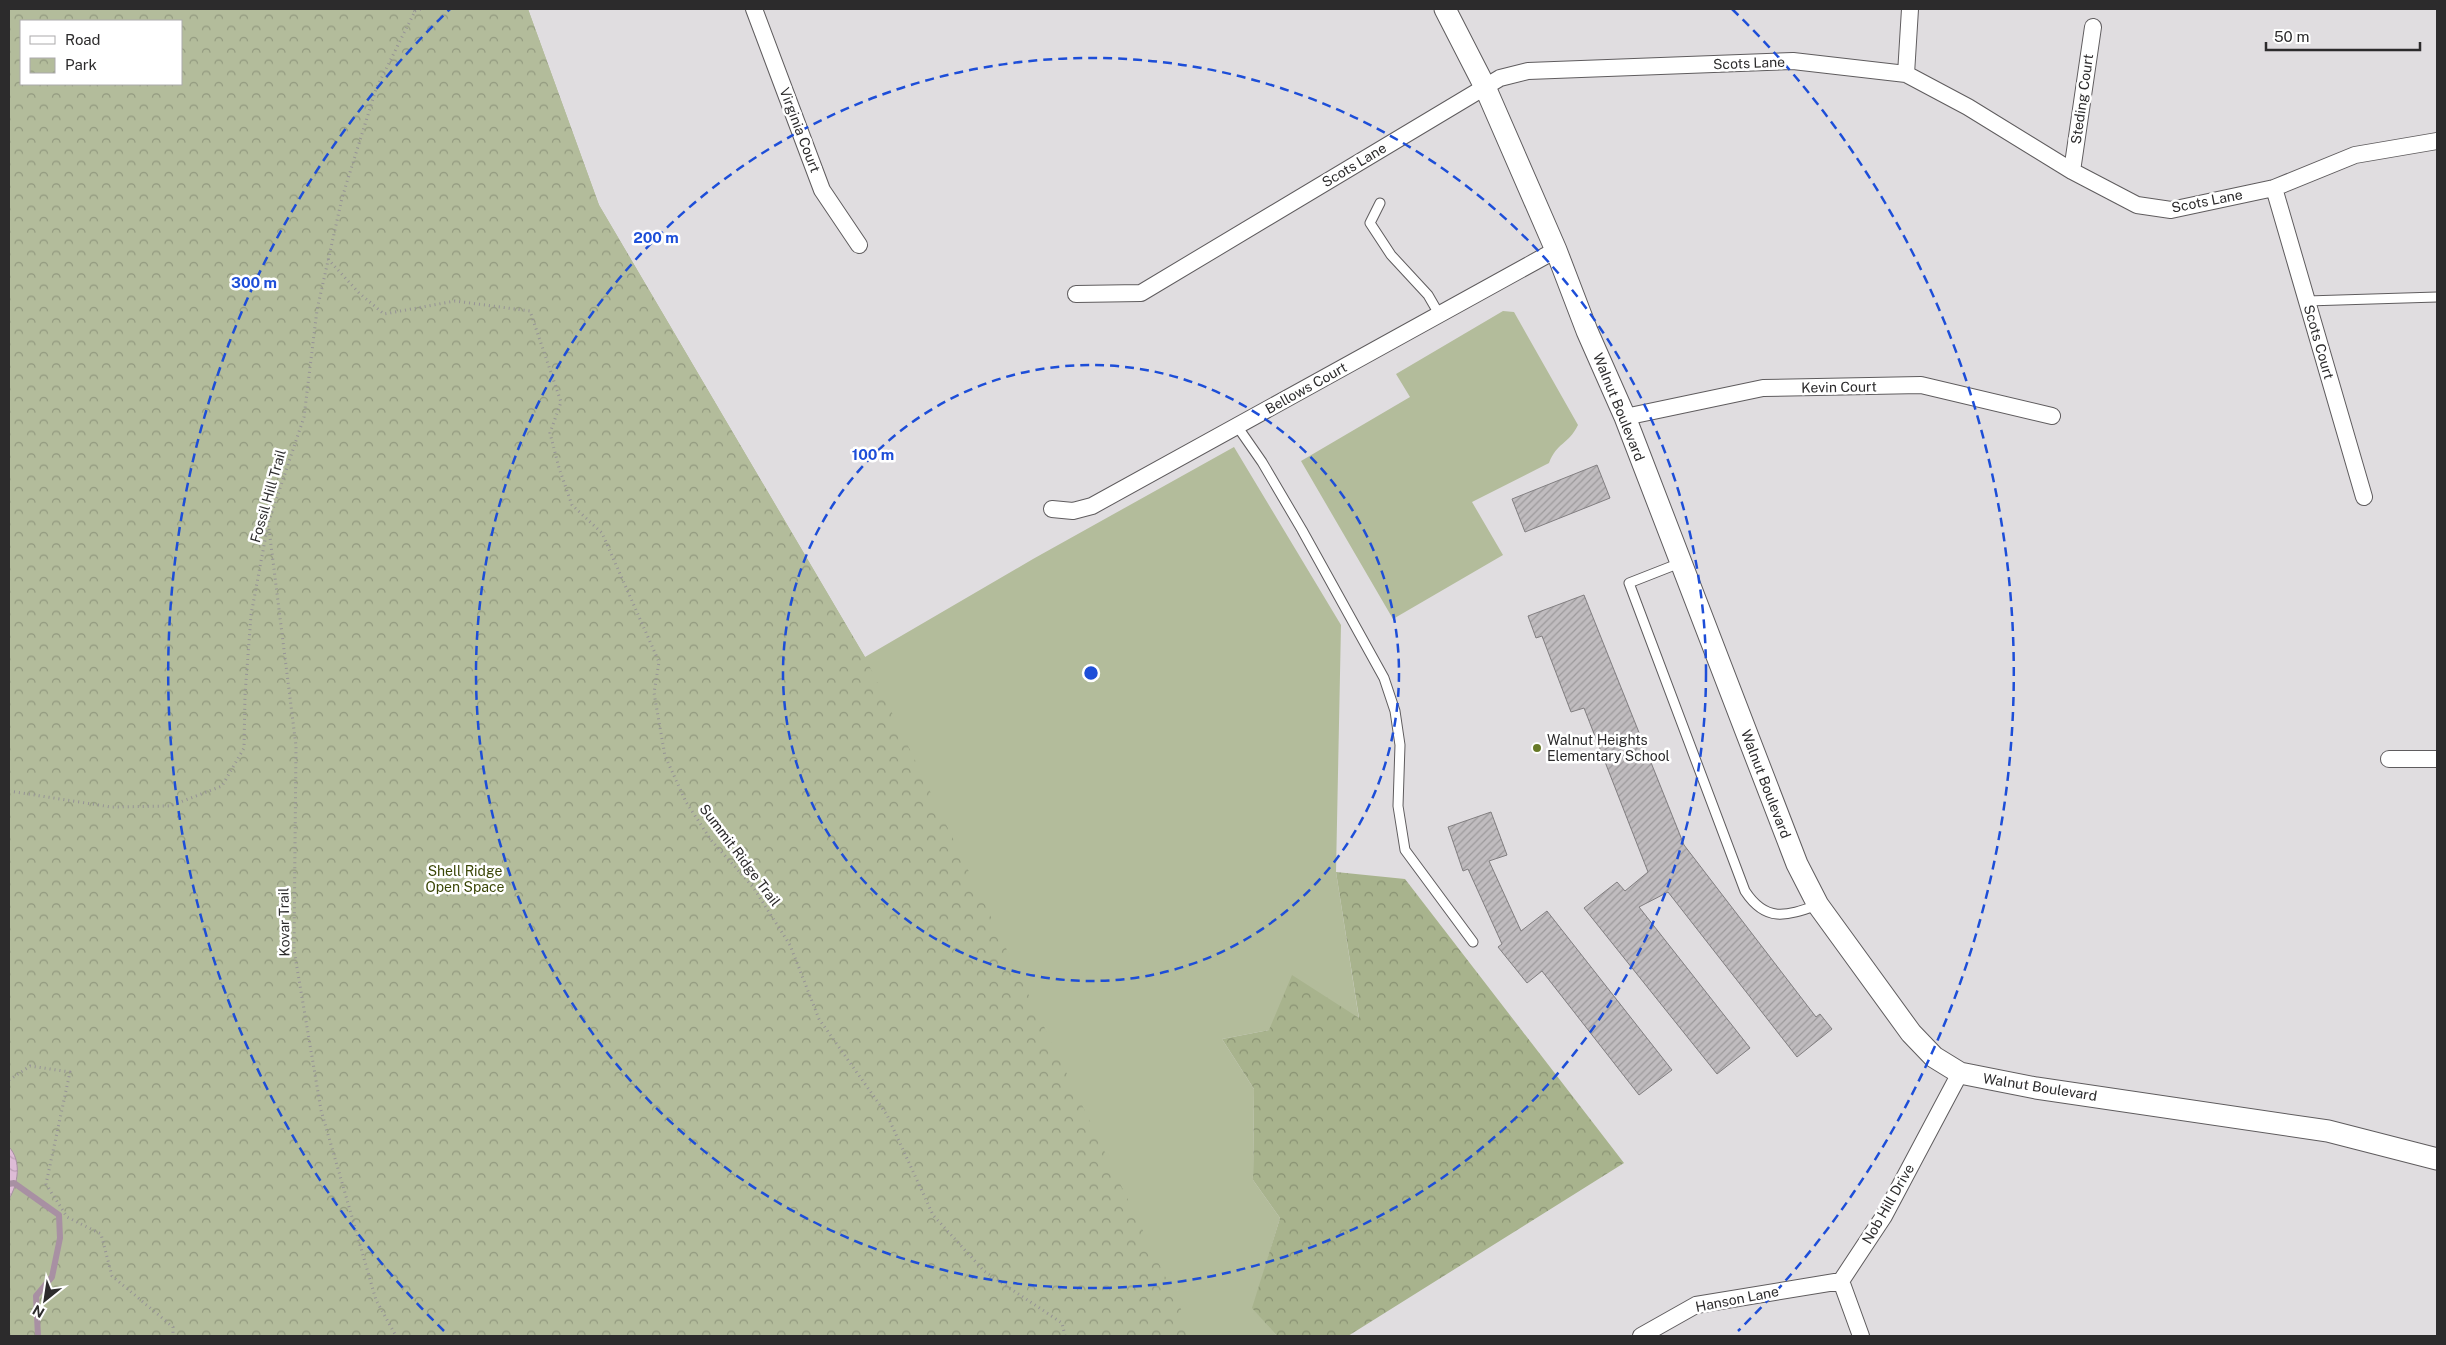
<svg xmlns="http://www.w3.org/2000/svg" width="2446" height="1345" font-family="'Public Sans',sans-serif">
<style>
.grass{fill:#b3bc9b;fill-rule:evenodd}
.forest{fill:url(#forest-crowns)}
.park{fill:url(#park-crowns);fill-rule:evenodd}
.water{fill:url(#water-waves);stroke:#a890a3}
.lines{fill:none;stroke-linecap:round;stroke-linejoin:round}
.stream{stroke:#a890a3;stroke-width:6}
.building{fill:url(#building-hatch);stroke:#817e80}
.service-casing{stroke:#5f5c5e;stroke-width:11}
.minor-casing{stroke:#5f5c5e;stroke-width:18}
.tertiary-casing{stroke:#5f5c5e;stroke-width:23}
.path{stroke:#969396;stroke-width:3;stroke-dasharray:1 4;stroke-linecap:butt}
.service{stroke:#fff;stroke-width:9}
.minor{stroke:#fff;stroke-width:16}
.tertiary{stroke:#fff;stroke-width:21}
.ring{fill:none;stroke:#1d4ed8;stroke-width:2.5;stroke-dasharray:9 6}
.poi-dot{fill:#677927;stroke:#fff;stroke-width:2}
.labels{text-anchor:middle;stroke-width:5;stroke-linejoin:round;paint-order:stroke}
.street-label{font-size:14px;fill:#2c2b2c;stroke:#fff}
.poi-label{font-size:14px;fill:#2c2b2c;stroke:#fff;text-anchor:start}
.park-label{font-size:14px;fill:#3a4606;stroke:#fff}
.centre{fill:#1d4ed8;stroke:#fff;stroke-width:2.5}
.ring-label{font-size:15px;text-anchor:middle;font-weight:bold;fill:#1d4ed8;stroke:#fff;stroke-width:5;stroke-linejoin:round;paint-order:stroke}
</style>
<defs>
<pattern id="forest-crowns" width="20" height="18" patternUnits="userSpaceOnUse" patternTransform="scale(1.25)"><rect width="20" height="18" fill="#a8b38d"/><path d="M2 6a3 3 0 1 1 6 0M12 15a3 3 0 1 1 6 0" fill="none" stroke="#899273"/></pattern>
<pattern id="park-crowns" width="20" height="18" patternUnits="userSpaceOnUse" patternTransform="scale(1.25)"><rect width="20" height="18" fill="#b3bc9b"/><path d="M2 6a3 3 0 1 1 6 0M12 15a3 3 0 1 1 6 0" fill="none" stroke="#92997f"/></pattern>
<pattern id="water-waves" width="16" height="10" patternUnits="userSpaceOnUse" patternTransform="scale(1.25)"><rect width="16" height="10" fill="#ddbbd6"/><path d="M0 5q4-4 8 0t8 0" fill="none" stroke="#bea1b8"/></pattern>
<pattern id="building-hatch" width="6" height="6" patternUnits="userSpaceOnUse" patternTransform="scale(1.25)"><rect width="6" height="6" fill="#c0bcbf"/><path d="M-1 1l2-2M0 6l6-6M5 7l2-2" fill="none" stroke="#9c999b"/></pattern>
</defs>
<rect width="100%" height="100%" fill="#e0dde0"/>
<path class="grass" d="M9,9H528L599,205L865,657L1033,559L1234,447L1341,625L1336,872L1359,1019L1269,1030L1222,1039L1254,1089L1253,1180L1280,1218L1253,1308L1277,1336H9ZM21,21H181V84H21Z
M1503,311L1514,312L1578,425C1568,445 1557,442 1549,463L1472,502L1503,555L1393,619L1301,461L1410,397L1396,374Z"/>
<path class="forest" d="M1336,872L1405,879L1624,1163L1348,1336H1277L1252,1308L1280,1218L1253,1180L1254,1089L1222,1039L1269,1030L1292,975L1359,1018Z"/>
<path class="park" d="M9,9H528L599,205L865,657L1194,1336H9ZM21,21H181V84H21Z"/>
<path class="water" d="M9,1147C22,1161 18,1184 9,1199Z"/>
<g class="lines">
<path class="stream" d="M9,1184L14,1183L59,1215L60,1238L52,1277L36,1296L38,1336"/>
</g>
<path class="building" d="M1597,465L1610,498L1525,532L1512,499Z
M1584,595L1684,845L1816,1017L1820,1014L1832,1029L1797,1057L1668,892L1639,907L1750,1048L1717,1074L1584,908L1617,882L1625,891L1648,872L1584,708L1571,712L1542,636L1536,638L1528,616Z
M1491,812L1507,855L1489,861L1521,931L1547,911L1672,1070L1639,1095L1542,971L1527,983L1498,947L1502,944L1468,869L1463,871L1448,827Z"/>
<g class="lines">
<defs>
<path id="service" d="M1380,203L1370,223L1391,255L1428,295L1439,314
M2307,301L2437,297
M1237,426L1262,462L1302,530L1384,678L1395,711L1400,745L1398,806L1405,850L1473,942
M1680,563L1629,583L1745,891C1766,923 1786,916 1818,905"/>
<path id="minor" d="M754,9L822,190L859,245
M1906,74L1910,9
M2072,171L2093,27
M2274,188L2364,497
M1076,294L1141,293L1500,78L1528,71L1793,61L1906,74L1968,107L2072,171L2137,205L2171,210L2274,188L2355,155L2437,141
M1625,417L1763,388L1921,385L2052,416
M1052,509L1073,511L1092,506L1556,250
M2389,759H2437
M1641,1336L1696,1305L1841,1281
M1861,1336L1841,1281L1884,1216L1960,1073"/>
<path id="tertiary" d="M1445,9L1485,87L1556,250L1587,331L1625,417L1797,864L1818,905L1911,1033L1934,1057L1960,1073L2036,1088L2328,1131L2437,1159"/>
</defs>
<use href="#service" class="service-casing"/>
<use href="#minor" class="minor-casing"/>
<use href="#tertiary" class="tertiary-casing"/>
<path class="path" d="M415,11L421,9
M328,259L359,293L384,314L455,301L530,311L561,402L550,433L559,468L572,505L602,533L659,662L654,693L665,756L686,802L711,840L753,887L790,945L819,1019L887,1115L933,1215L984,1271L1062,1323L1065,1336
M269,529L296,746L294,950L321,1110L376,1300L396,1336
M9,791L111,807L170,806L222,786L244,748L245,695L251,615L268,524L304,417L317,310L342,198L376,89L415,11L411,9
M9,1080L30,1066L70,1072L46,1184L67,1217L101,1234L112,1276L173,1327V1336"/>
<use href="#service" class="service"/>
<use href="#minor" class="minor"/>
<use href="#tertiary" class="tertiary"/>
</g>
<g class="ring">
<circle cx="1091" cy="673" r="308"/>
<circle cx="1091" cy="673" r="615"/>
<path d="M444 1331A923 923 0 0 1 450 9M1732 9A923 923 0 0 1 1738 1331"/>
</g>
<circle class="poi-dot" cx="1537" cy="748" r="5"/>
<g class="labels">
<g class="street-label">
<text transform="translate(1749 63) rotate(-2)" y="5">Scots Lane</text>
<text transform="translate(2082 99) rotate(-82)" y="5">Steding Court</text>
<text transform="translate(800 130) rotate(69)" y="5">Virginia Court</text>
<text transform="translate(1354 165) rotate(-31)" y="5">Scots Lane</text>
<text transform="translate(2207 201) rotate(-11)" y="5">Scots Lane</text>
<text transform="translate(2319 342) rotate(74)" y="5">Scots Court</text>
<text transform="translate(1839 387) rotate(-1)" y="5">Kevin Court</text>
<text transform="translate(1306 388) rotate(-29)" y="5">Bellows Court</text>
<text transform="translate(1619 407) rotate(68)" y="5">Walnut Boulevard</text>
<text transform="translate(268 496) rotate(-74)" y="5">Fossil Hill Trail</text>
<text transform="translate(1766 784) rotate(69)" y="5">Walnut Boulevard</text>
<text transform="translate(740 855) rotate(53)" y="5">Summit Ridge Trail</text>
<text transform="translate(284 922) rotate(-91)" y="5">Kovar Trail</text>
<text transform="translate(2040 1087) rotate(9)" y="5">Walnut Boulevard</text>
<text transform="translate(1888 1204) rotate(-60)" y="5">Nob Hill Drive</text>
<text transform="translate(1737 1299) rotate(-11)" y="5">Hanson Lane</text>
</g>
<g class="poi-label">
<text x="1547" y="745">Walnut Heights<tspan x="1547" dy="16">Elementary School</tspan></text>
</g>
<g class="park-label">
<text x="465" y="876">Shell Ridge<tspan x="465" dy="16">Open Space</tspan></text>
</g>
</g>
<circle cx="1091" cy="673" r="8" class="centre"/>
<g class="ring-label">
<text x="656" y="243">200 m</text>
<text x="254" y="288">300 m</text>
<text x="873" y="460">100 m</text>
</g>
<rect width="2446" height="1345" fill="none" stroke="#2c2b2c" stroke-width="20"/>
<rect x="20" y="20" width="162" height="65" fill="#ffffff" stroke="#abaaab"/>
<rect x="30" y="36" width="25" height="8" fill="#ffffff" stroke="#abaaab"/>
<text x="65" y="45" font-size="15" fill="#2c2b2c">Road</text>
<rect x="30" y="58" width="25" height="15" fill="url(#park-crowns)" stroke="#abaaab"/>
<text x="65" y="70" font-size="15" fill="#2c2b2c">Park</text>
<g transform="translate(45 1300) rotate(210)" stroke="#ffffff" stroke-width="4" paint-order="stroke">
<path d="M0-4L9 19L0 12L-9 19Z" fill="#2c2b2c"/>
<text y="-8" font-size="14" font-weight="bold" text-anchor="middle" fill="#2c2b2c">N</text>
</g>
<path d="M2266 42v8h154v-8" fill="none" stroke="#2c2b2c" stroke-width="2.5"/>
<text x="2274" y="42" font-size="15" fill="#2c2b2c" stroke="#ffffff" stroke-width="4" paint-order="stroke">50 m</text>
</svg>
